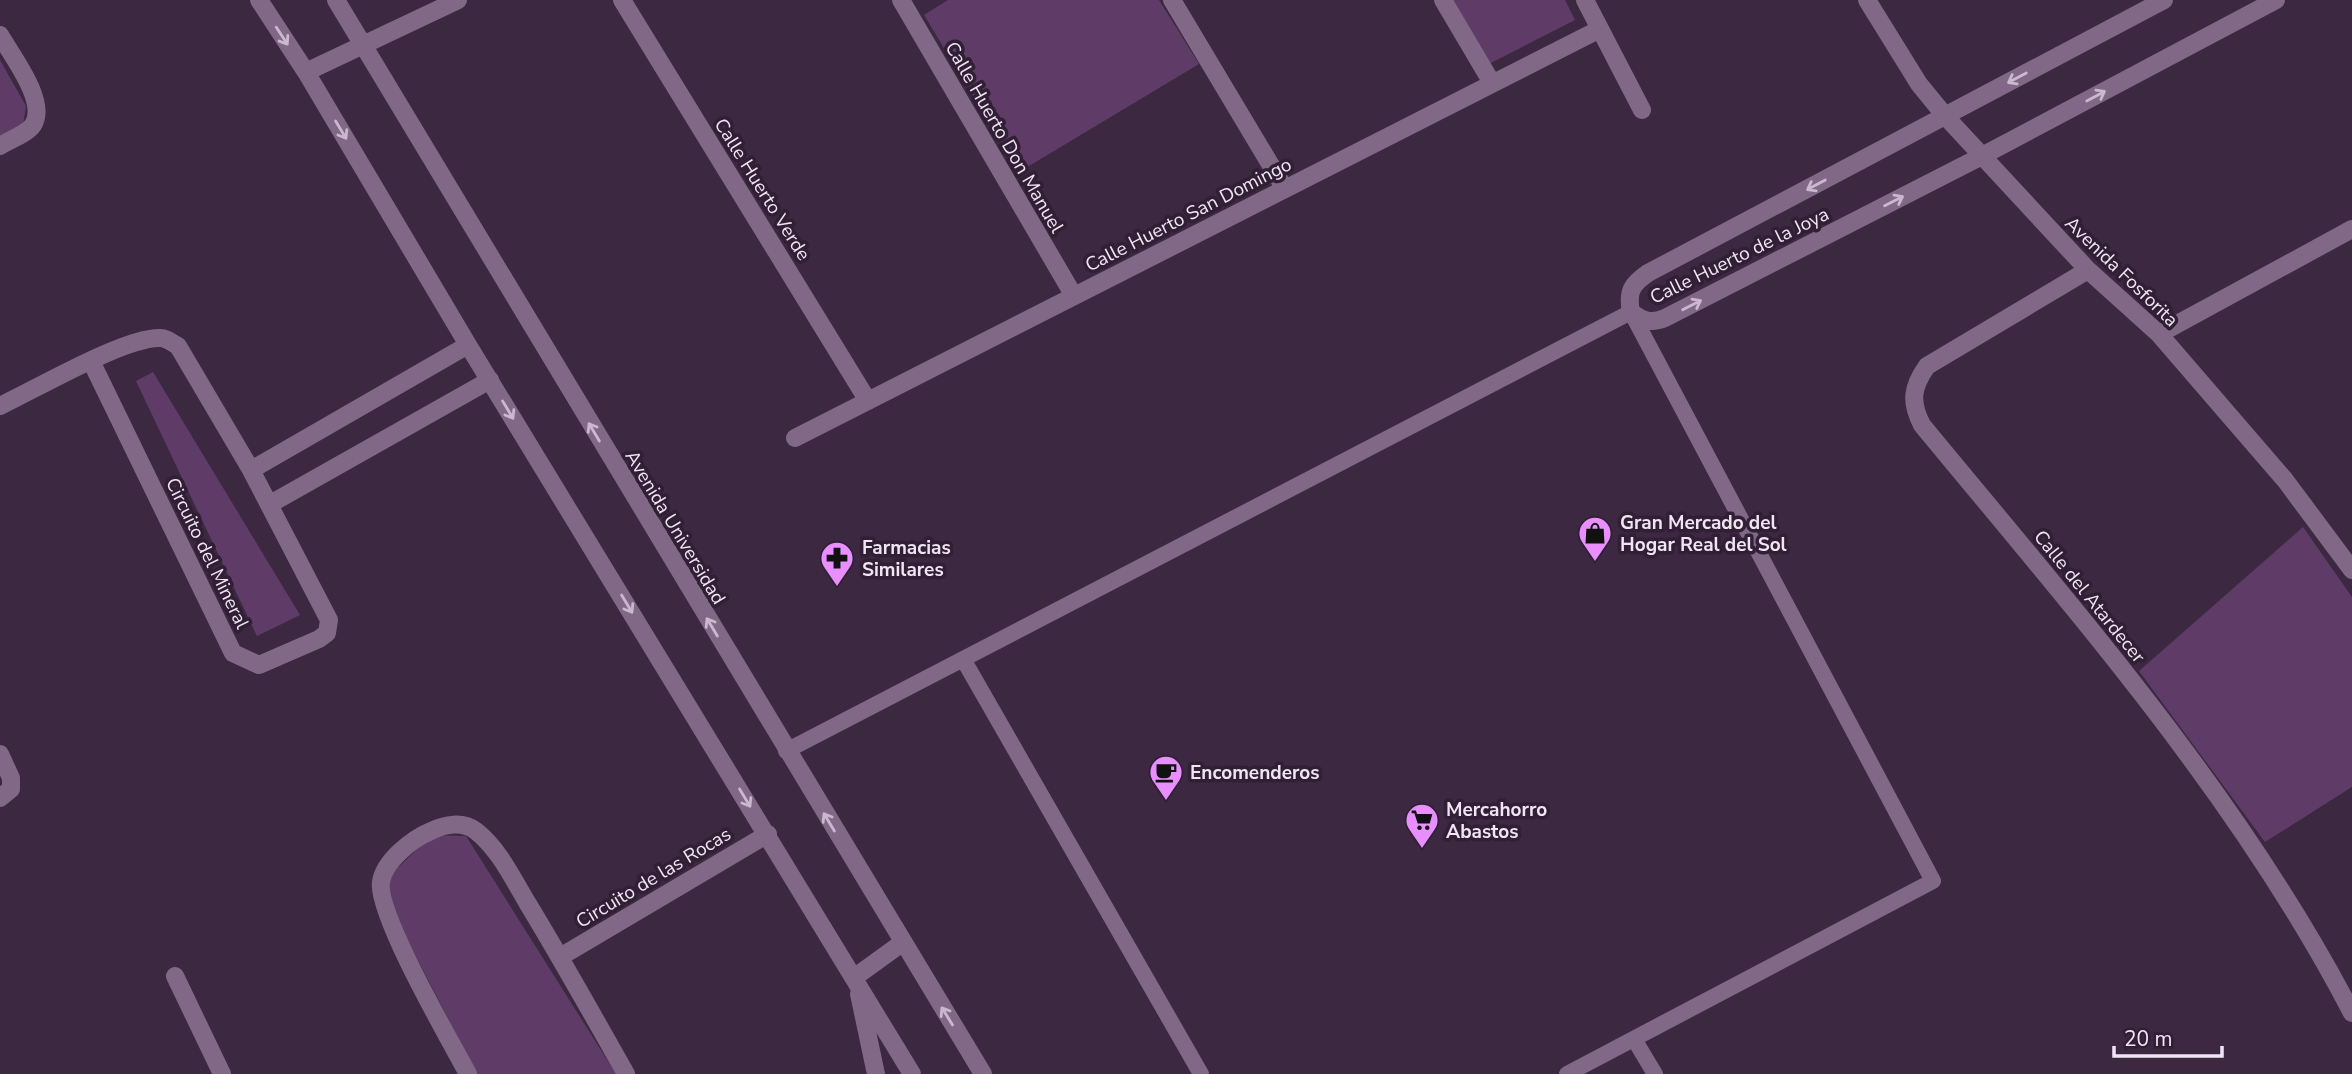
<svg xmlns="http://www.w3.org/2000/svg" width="2352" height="1074" font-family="'Nunito Sans',sans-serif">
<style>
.green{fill:#5e3c67}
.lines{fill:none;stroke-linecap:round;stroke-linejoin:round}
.service{stroke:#816887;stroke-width:16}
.minor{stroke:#816887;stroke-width:18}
.oneway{stroke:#cab9ce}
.labels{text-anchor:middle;stroke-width:7;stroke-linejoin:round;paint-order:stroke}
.street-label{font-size:19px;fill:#f1e5f4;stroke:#311f36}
.poi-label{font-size:19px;font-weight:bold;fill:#f1e5f4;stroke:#311f36;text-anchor:start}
</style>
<rect width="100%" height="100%" fill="#3c2941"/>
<path class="green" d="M948,0H1159L1199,64L1019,172L924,15Z
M1453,0H1565L1575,20L1489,64Z
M0,60L26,106L23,125L0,137Z
M153,372L300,615L257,636L136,381Z
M2303,527L2352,597V787L2265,842L2139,671Z
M432,835L466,836L616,1074H477L387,901L391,874Z"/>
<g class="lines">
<path class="service" d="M963,659L1201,1074
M786,751L1631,312L1933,881L1567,1074
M1634,1039L1655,1074"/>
<path class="minor" d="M259,0L306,72L468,345L912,1074
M336,0L983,1074
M622,0L868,401
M901,0L1074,296
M1172,0L1285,189
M1443,0L1492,83
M1585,0L1642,110
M1867,0L1919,84L1946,117L2088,270L2159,334L2285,480L2352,570
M2164,0L1648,273C1632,284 1627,291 1631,312C1643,321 1651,324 1665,318L1980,157L2276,0
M0,35C12,56 48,102 33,125C27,134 9,140 0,146
M306,72L458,0
M2088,270L1927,366C1912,387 1910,402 1922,425C2077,613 2239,796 2352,1013
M2159,334L2352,229
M0,406C36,389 123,338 159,338C166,337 172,343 178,346L251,470L329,620L327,633L319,639L259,665L233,653L91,361
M795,438L1600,29
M251,470L468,345
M270,504L490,380
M0,754L11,778V789L0,798
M560,957L768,834
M175,976L222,1074
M855,977L902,943
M859,994L876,1074
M468,1074C450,1040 376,913 381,882C384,861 412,839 431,831C445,824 463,821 476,831C499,849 513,879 528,904C562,960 594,1017 626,1074"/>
</g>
<defs><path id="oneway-shaft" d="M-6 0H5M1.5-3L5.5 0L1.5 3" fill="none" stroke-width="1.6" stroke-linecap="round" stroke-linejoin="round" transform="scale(1.75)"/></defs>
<g class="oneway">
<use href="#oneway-shaft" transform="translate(282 36) rotate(57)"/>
<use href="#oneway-shaft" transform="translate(2017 78) rotate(152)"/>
<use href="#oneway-shaft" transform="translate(2096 96) rotate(-28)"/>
<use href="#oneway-shaft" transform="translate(341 130) rotate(59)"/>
<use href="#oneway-shaft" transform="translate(1816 185) rotate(152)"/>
<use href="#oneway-shaft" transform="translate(1894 201) rotate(-27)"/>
<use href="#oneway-shaft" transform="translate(1692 305) rotate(-27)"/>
<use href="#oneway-shaft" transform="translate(508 410) rotate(59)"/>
<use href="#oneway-shaft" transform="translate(594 432) rotate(-121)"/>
<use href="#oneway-shaft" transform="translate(627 604) rotate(59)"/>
<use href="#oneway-shaft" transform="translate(712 627) rotate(-121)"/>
<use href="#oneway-shaft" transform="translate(745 798) rotate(59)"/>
<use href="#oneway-shaft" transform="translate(829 822) rotate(-121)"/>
<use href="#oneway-shaft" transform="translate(947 1016) rotate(-122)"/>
</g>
<defs>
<symbol id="shop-pin" viewBox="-11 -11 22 30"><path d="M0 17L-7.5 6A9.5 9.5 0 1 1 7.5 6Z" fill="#e88eff" stroke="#311f36"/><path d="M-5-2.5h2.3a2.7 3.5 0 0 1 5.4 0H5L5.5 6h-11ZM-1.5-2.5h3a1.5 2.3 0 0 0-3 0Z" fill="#111"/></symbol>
<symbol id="pharmacy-pin" viewBox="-11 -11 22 30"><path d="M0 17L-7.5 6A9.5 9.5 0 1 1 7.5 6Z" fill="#e88eff" stroke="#311f36"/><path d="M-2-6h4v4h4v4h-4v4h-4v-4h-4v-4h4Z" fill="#111"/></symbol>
<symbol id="cafe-pin" viewBox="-11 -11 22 30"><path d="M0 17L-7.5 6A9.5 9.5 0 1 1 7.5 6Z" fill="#e88eff" stroke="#311f36"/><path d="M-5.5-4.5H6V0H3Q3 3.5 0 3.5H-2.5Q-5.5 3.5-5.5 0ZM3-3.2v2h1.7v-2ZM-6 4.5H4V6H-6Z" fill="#111"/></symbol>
<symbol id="supermarket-pin" viewBox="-11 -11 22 30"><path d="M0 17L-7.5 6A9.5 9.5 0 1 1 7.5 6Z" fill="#e88eff" stroke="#311f36"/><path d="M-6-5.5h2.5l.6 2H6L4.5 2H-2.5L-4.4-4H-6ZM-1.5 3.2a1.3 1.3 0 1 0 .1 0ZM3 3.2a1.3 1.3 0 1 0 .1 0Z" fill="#111"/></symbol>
</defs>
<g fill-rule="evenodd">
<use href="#shop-pin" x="1576" y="514" width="38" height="52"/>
<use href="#pharmacy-pin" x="818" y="539" width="38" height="52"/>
<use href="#cafe-pin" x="1147" y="753" width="38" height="52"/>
<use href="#supermarket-pin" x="1403" y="801" width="38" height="52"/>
</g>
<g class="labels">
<g class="street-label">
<text transform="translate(1005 137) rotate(60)" y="7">Calle Huerto Don Manuel</text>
<text transform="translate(763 189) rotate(58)" y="7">Calle Huerto Verde</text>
<text transform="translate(1188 214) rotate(-27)" y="7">Calle Huerto San Domingo</text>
<text transform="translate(1739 255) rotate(-26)" y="7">Calle Huerto de la Joya</text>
<text transform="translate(2122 271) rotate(44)" y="7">Avenida Fosforita</text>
<text transform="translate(676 527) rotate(59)" y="7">Avenida Universidad</text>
<text transform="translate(208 553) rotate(64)" y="7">Circuito del Mineral</text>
<text transform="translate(2090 596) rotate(51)" y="7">Calle del Atardecer</text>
<text transform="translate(653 877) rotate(-31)" y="7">Circuito de las Rocas</text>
</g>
<g class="poi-label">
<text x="1620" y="529">Gran Mercado del<tspan x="1620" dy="22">Hogar Real del Sol</tspan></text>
<text x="862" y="554">Farmacias<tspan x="862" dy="22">Similares</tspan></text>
<text x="1190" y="779">Encomenderos</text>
<text x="1446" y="816">Mercahorro<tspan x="1446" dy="22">Abastos</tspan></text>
</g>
</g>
<path d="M2114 1046v10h108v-10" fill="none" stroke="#f1e5f4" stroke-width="3.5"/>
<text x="2124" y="1046" font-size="21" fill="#f1e5f4" stroke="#311f36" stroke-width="5" paint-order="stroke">20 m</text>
</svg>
